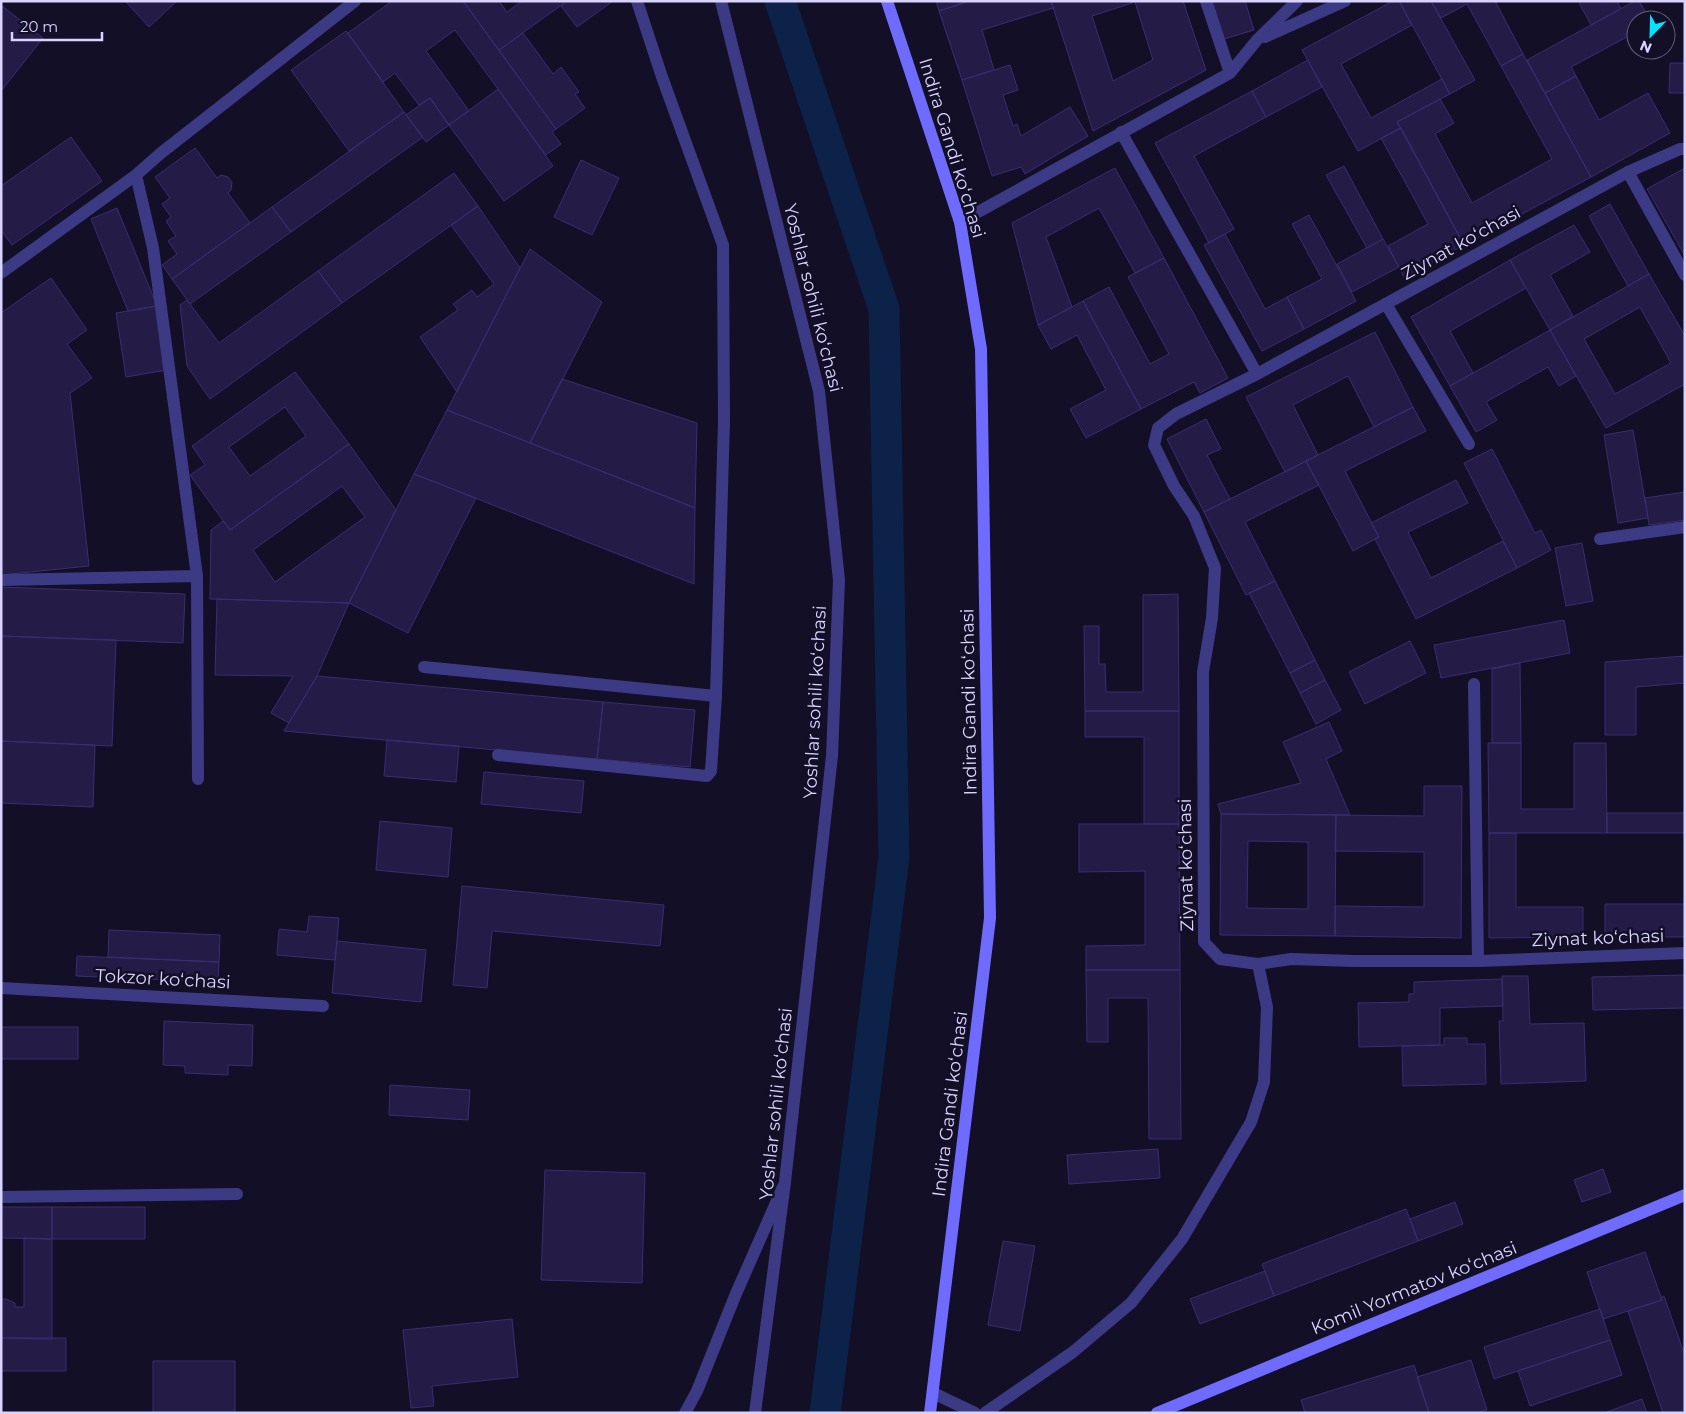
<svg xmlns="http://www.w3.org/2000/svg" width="1686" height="1414" font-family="Montserrat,sans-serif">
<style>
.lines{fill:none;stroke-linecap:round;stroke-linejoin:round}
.canal{stroke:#0c2248;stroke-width:31}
.building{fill:#241b47;stroke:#3b2d73;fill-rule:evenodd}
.lane{stroke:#3d3a85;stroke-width:12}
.street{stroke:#3d3a85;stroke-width:12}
.secondary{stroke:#6f6bff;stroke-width:12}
.labels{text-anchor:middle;stroke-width:5;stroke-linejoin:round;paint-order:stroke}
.street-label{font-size:18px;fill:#d9d4ff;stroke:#130f26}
</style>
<rect width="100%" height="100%" fill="#130f26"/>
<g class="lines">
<path class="canal" d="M780,1L884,309L894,857L825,1413"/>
</g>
<path class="building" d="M125,1H177L149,27Z
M392,1H463L556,129L552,132L561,144L546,155L455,30L426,51L469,111L449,125L430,98L419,105L395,73L383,82L348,33Z
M463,1H499L507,12L522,1H567L499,50Z
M567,1H613L577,27L561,6Z
M936,1H969L939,11Z
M969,1H1051L1053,8L982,30L994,70L962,80L939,11Z
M1051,1H1183L1206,70L1093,131ZM1135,2L1153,60L1113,81L1092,16Z
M1212,1H1245L1254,30L1224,39Z
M1393,1H1399L1412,25L1341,64L1371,118L1442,79L1450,94L1397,122L1401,128L1358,151L1302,50Z
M1399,1H1431L1475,80L1450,94Z
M1431,1H1495L1523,54L1501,66L1467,4L1441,18Z
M1578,1H1617L1621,9L1591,25Z
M1635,1H1639L1650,20H1636V32L1571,67L1576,76L1545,93L1527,60Z
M1,5L43,38L1,91Z
M346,31L404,112L349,151L291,70Z
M523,33L553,74L561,67L579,92L575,94L585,108L556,129L499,50Z
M1523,54L1591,177L1464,245L1397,122L1440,99L1454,123L1435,134L1472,203L1552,159L1501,66Z
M1308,60L1322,87L1266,117L1252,91Z
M1670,63H1685V93H1669Z
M1010,65L1018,90L1003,95L1013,126L1017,124L1021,136L1070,107L1088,136L1025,174L1021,167L992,176L962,80Z
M1576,76L1599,120L1648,93L1670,133L1591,177L1545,93Z
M498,89L553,166L504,201L449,125Z
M1252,91L1266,117L1194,156L1234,229L1209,243L1155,143Z
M430,98L449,125L426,142L406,115Z
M404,112L423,137L291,232L272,207Z
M1401,128L1464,245L1404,277L1388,246L1428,224L1381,138Z
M71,137L102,181L12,245L1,230V186Z
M195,148L217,178L221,175L228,177L232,182L231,190L228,193L250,223L172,279L162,265L177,254L168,241L176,236L166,221L171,217L162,204L170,198L155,177Z
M581,160L619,178L592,235L554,217Z
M1344,166L1383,239L1367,248L1326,175Z
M1115,168L1164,258L1135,273L1099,208L1046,237L1072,307L1038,325L1012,223Z
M1685,168V256L1647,189Z
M454,173L478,206L342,303L318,271Z
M1610,204L1649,274L1628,286L1589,216Z
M478,206L520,268L457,392L420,337L458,310L453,304L472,290L477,297L494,284L451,225Z
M272,207L291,232L190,304L172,279Z
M117,208L157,306L128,311L91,219Z
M1309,215L1356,301L1304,329L1287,297L1322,279L1292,224Z
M1574,225L1590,252L1550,275L1573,316L1550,330L1510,260Z
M1225,234L1265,309L1287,297L1304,329L1262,351L1204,245Z
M1383,239L1399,267L1352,292L1337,264Z
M530,249L602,302L530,443L447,410Z
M1164,258L1228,378L1200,393L1194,382L1141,409L1083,301L1109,287L1150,364L1169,354L1128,277Z
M1510,260L1526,288L1450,331L1473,373L1450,386L1411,317Z
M318,271L342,303L210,399L187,366L180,305L187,300L219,343Z
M1649,274L1685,336V384L1606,428L1550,330ZM1640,307L1671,363L1615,394L1584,339Z
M51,278L87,330L67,344L92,378L70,393L89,566L1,575V313Z
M1083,301L1141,409L1086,438L1070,409L1106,390L1077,335L1051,349L1038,325Z
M157,306L167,370L126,377L116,313Z
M1550,330L1576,376L1559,386L1548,367L1486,402L1497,420L1476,432L1450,386Z
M1375,332L1413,407L1374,427L1348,376L1293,405L1318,455L1285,472L1246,397Z
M295,372L349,444L230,530L190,475L205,465L192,446ZM285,407L306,436L250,476L229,447Z
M562,379L697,423L695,508L530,443Z
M1413,407L1426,431L1345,471L1379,537L1353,551L1306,461Z
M447,410L695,508L694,584L414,474Z
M1206,419L1221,449L1207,455L1230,499L1204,512L1167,439Z
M1633,430L1648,518L1618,523L1604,435Z
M349,444L396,510L349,603L210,599L211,530L223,521L230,530ZM342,486L365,517L275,582L253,550Z
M1492,449L1535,533L1541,530L1551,550L1517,568L1464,463Z
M1306,461L1319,485L1245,522L1275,581L1246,595L1204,512Z
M414,474L476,498L408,633L349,603Z
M1456,480L1468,503L1408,532L1431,578L1503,541L1517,568L1416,619L1375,539L1379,537L1371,523Z
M1685,492V520L1649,525L1645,498Z
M1582,543L1593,601L1566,606L1555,548Z
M1275,581L1315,660L1290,673L1249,593Z
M1,587L185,594L183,643L1,636Z
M1178,594L1179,711H1085L1084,626H1099V664H1105L1106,692H1143V595Z
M217,599L349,603L317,676L289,723L271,713L293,676L215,675Z
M1564,620L1570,653L1441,678L1434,645Z
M1,636L116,640L112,746L1,741Z
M1410,641L1426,673L1365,704L1349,672Z
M1685,656V683L1636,687V735H1605V662Z
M1315,660L1325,680L1300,693L1290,673Z
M1520,663L1521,743H1492V669Z
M317,676L603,702L597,759L284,731Z
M1325,680L1341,710L1316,724L1300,693Z
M603,702L695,710L690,767L597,759Z
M1085,711H1179V824H1144V737H1085Z
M1329,722L1342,751L1326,759L1350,815L1221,814L1218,804L1301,783L1283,742Z
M387,740L459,746L456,782L384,776Z
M1,741L95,745L93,807L1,803Z
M1488,743H1521V809H1574V743H1606L1607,833H1489Z
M484,772L584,781L581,813L481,804Z
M1424,786H1462L1461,938L1335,936V906L1424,907V852L1335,851L1336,815L1424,816Z
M1607,813H1685V833H1607Z
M1221,814L1336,815L1335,936L1220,935ZM1248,841L1308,842V909L1247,908Z
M380,821L452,828L448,877L376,870Z
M1079,824H1179L1180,970H1086V946L1145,945V871L1079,872Z
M1489,833H1516V907H1583V937L1489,938Z
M462,886L664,905L660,946L492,931L487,988L453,985Z
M1605,904H1685V937H1605Z
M309,916L339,918L335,960L277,955L279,929L307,932Z
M109,930L220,935L219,962L108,957Z
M337,941L426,950L421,1002L332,993Z
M77,956L219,962L218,982L76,976Z
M1086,970H1180L1181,1139H1149L1148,998H1108V1042H1087Z
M1685,975V1008L1593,1010L1592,977Z
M1502,976H1528L1530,1024L1584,1023L1586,1081L1501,1084L1499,1021H1503Z
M1502,979L1503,1006L1440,1008V1045L1359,1047L1358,1003L1409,1002V994H1414V982Z
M164,1021L253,1025L252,1066L228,1065V1075L185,1073V1066L163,1065Z
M1,1027H78V1059H1Z
M1444,1038H1467V1044H1485L1486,1084L1403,1086L1402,1046L1444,1045Z
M390,1085L470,1090L468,1120L389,1115Z
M1158,1149L1160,1178L1069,1184L1067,1155Z
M1603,1169L1611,1192L1582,1202L1574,1180Z
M545,1170L645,1173L642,1283L541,1280Z
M1455,1202L1463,1224L1418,1241L1410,1219Z
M1,1207H52V1239L1,1238Z
M52,1207H145V1239H52Z
M1406,1209L1418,1241L1274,1296L1262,1264Z
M24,1238L52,1239V1339L1,1338V1299H6L15,1303V1307H24Z
M1003,1241L1035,1246L1020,1331L988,1325Z
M1645,1252L1662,1300L1603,1319L1587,1272Z
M1265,1271L1274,1296L1200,1324L1190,1299Z
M1664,1296L1685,1356V1413H1663L1628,1311L1662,1300L1661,1298Z
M1600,1309L1610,1340L1494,1379L1484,1347Z
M512,1319L518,1377L432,1386L434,1406L411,1408L403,1330Z
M1,1338H66V1371H1Z
M1610,1340L1622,1375L1530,1406L1518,1371Z
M1471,1360L1487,1410L1477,1413H1429L1417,1377Z
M153,1361H235V1413H153Z
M1414,1365L1429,1413H1305L1301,1400Z
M1642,1399L1647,1413H1604Z"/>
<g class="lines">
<path class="lane" d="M1628,172L1685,275
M1386,304L1469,444
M1600,539L1685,527
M424,667L716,696
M933,1393L975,1413
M685,1413L697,1391L735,1296L783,1187
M985,1413L1073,1352L1131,1303L1182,1239L1251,1122L1264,1082L1267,1007L1258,964"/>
<path class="street" d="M721,1L819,391L839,580L832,756L785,1182L755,1413
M1206,1L1230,73
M1265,37L1345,1
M1121,132L1257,374L1628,172L1680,149H1685
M960,222L1230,73L1257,40L1297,1
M1,273L136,175
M1257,374L1176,414L1158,428L1154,445L1174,486L1194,516L1215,568L1212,618L1203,672L1204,942L1220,959L1258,964L1291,959L1354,961H1478L1685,953
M197,576L198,779
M1,580L197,576L153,248L136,175L161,153L355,1
M1474,684L1478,961
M498,755L707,776L711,771L716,696L724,421L723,245L662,77L637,1
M1,988L323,1006
M1,1197L237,1194"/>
<path class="secondary" d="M887,1L960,222L981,349L990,918L930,1413
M1157,1413L1685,1195"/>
</g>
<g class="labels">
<g class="street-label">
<text transform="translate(952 148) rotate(73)" y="6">Indira Gandi koʻchasi</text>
<text transform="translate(1461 243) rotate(-29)" y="6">Ziynat koʻchasi</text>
<text transform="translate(813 298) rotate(76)" y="6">Yoshlar sohili koʻchasi</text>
<text transform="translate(815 702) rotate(-87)" y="6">Yoshlar sohili koʻchasi</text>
<text transform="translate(969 702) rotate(-91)" y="6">Indira Gandi koʻchasi</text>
<text transform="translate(1186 865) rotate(-91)" y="6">Ziynat koʻchasi</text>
<text transform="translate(1598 938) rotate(-2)" y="6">Ziynat koʻchasi</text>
<text transform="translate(163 979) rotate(3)" y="6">Tokzor koʻchasi</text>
<text transform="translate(776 1104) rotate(-84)" y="6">Yoshlar sohili koʻchasi</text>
<text transform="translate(950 1104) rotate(-83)" y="6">Indira Gandi koʻchasi</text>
<text transform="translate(1414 1288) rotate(-22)" y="6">Komil Yormatov koʻchasi</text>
</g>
</g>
<rect width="1686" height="1414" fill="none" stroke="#d9d4ff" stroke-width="5"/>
<g transform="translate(1651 35) rotate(203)"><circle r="24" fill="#130f26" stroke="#625e7d"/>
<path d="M0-4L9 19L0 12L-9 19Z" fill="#00e5ff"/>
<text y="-8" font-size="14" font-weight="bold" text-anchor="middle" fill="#d9d4ff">N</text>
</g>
<path d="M12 32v8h90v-8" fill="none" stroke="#d9d4ff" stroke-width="2.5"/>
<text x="20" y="32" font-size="15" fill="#d9d4ff" stroke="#130f26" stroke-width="4" paint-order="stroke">20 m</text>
</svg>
